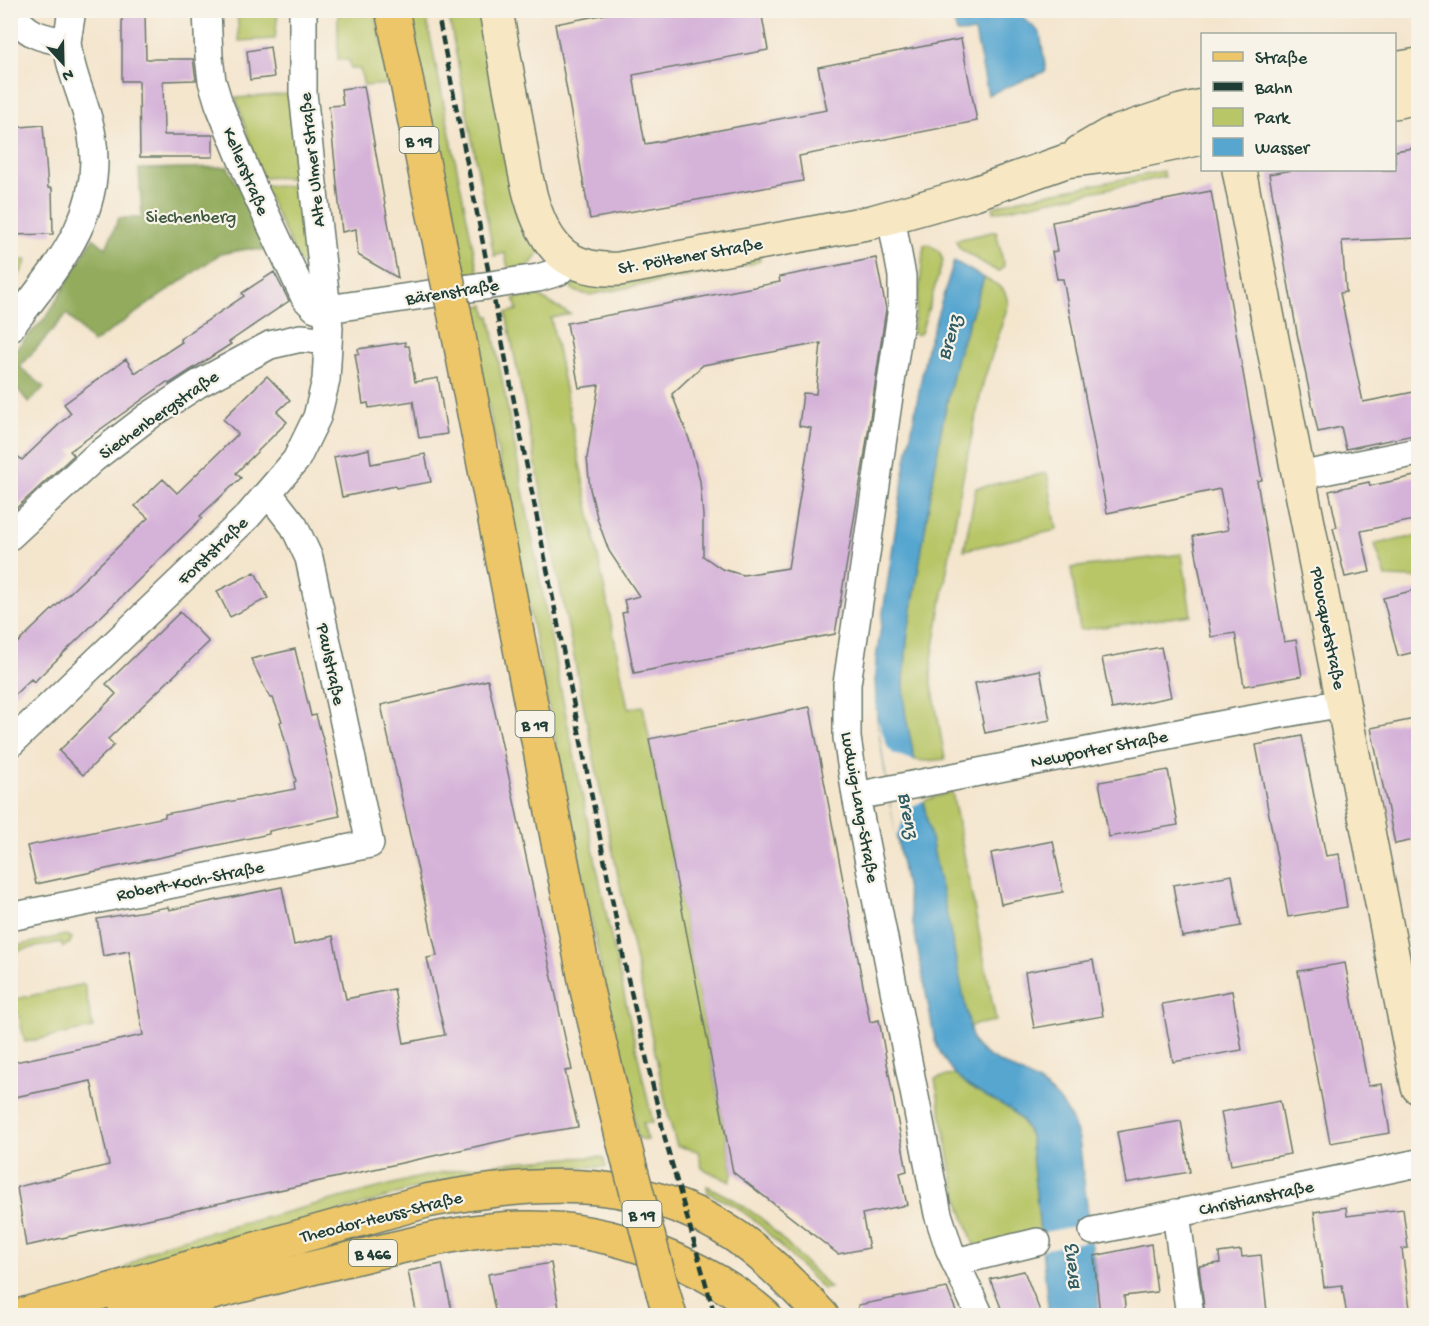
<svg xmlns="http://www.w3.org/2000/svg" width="1429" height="1326" font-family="'Gochi Hand',sans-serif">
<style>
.green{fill:#b8c668;stroke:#6c824e;stroke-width:1.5}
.forest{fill:#92ab5c;stroke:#587448;stroke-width:1.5}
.water{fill:#56a6d0;stroke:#3a7282;stroke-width:1.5}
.pier{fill:#f4e5cd}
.building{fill:#d5b3d9;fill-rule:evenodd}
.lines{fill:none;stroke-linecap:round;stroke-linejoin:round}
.street-casing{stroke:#6a786a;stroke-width:30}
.secondary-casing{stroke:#6a786a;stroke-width:36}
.primary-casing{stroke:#6a786a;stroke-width:36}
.street{stroke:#fff;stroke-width:27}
.secondary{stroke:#f7e8c3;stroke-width:33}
.primary{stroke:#ecc669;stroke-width:33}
.rail{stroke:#1f3d34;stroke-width:4.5;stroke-dasharray:9 4.5;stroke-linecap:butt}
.primary-bridge-casing{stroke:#6a786a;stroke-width:36;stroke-linecap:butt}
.primary-bridge{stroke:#ecc669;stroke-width:33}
.labels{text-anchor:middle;stroke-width:4.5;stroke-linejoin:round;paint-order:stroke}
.shield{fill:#f7f3e8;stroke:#60746a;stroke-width:1.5}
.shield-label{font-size:16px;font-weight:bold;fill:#1f3d34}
.street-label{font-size:18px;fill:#1f3d34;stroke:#f7f3e8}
.park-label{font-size:18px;fill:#3e583e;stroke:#f7f3e8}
.water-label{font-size:20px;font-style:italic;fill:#305c63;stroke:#f7f3e8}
</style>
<rect width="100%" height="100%" fill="#f7f3e8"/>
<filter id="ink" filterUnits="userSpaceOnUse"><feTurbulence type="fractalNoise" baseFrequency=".0167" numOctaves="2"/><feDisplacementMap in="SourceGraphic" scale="12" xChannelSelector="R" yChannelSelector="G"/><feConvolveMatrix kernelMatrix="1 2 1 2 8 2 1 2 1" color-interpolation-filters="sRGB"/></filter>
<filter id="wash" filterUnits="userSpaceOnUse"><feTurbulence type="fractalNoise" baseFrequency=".008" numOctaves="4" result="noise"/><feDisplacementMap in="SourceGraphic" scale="24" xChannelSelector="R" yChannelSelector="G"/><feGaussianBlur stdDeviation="1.35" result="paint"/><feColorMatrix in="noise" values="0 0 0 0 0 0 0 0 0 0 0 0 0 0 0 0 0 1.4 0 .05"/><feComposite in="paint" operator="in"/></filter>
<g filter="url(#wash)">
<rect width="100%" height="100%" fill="#f4e5cd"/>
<path class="green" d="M237,11H278L275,39L239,41Z
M338,11H375L391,84L364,86L360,69H351L349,60H338Z
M410,11H425L479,277L467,280L463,266H459Z
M448,11H487L540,252L527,268L509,272L505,253L494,256Z
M290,94L298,178L261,177L236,98Z
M1163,171L1165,177L994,212L993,207L1020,199Z
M263,185L299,187L309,260L306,264L299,262Z
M996,231L1004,266L998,272L959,248L956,240Z
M929,244L939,251L943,260L921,333L917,335L912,333L920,285L924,245Z
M760,255V261L748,265L589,295L577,292L571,288L572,284L604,287Z
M10,260H27L13,288H11Z
M984,278C999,286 1006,286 1008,305L983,383L961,487L932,659L931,678L945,759L927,761L914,760L905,712L904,680L907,640L942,425L957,357Z
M536,295L570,314L551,318L628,708L643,706L733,1172L730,1182L702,1168L698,1151L677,1146L669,1119L604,809L506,313L517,310L514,298Z
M485,305L487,316H490L558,676L610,932L653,1123H643L647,1140L638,1138L611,1018L469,308Z
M1047,473L1057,530L964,550L976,488Z
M1418,536V578L1386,577L1375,544Z
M1182,554L1191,615L1080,630L1071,568Z
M952,792L996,1021L969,1026L922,801Z
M65,935L72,938L70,943L63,947L61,942L11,952V947Z
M84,984L93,1028L25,1042L18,1012L11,1013V1000Z
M955,1074L974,1090L1005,1106L1018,1115L1030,1136L1040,1233L975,1248L961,1208L953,1178L935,1079Z
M603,1157L606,1167H563L504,1171L416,1188L98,1286L147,1253L168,1243L412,1179C475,1164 539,1158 603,1157Z
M707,1186L736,1201L762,1219L830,1288L823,1289L758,1223L735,1206L708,1193Z"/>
<path class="forest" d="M228,167L236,184L244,182L276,251L248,249L220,254L93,343L67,314L20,367L44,387L29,403L11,381L10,355L48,315L93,238L106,248L119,218H142L139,169Z"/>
<path class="water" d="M951,11H1016L1040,33L1046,71L988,95L975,32L957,33Z
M954,261L984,278L957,357L942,425L907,640L904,680L905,712L973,1042C981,1053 991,1058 1003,1064C1045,1086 1063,1091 1079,1139L1100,1315H1049L1030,1136C1018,1106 998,1105 973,1089C955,1078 943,1061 935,1041L888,790L877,718L875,681L876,659L905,466L927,348Z"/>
<path class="pier" d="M948,10H993V11L950,17Z
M877,718L888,748L894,754L917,761L925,800L915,805L906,814L896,838Z
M1090,1223L1092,1240L1042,1250L1040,1233Z"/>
<g id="blocks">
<path class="building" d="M627,10H761L768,50L633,75L645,144L827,110L818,67L961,39L977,121L799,156L803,181L590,219L555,24Z
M145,14L146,59H193L196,80L163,81L164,135H213V157H140L139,81H122V15Z
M270,47L274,77L250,80L247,51Z
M364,86L398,278L358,255L356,229L342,232L329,106L343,105L341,89Z
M43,125L48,188H52L53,234L10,235V128Z
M1419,147V238L1342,241L1346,292L1340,293L1363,402L1419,391V434L1346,449L1341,427L1318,432L1297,333L1269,174L1293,170H1395V151Z
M1211,191L1262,480L1257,481L1284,642L1296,640L1302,676L1244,686L1235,633L1211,637L1193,536L1228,530L1220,489L1107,513L1063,279H1057L1052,252L1057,251L1052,222Z
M876,258L886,309L864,459L835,634L634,673L622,613L627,612L624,600L639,596L609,551L598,521L590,489L587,458L599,385L579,388L567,323L780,282L779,277ZM821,343L816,394L803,393L799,426L811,428L788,568L743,575L722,569L703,556V516L700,481L689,439L672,394L703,365Z
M274,272L289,301L229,342L231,344L169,384L167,382L70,451L74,455L10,514V449L22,460L71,413L64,404L126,359L135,373L182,342L180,339L244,296L242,293Z
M405,342V346H409L415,382L438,378L447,434L419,438L413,401L369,408L368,403L363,404L355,354H359L358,349Z
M267,376L290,400L277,412L287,422L236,473L241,478L200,516L202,518L74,643L34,682L31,679L10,699V650L148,518L135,506L163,479L177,493L238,434L223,419Z
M369,449L371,464L425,454L431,482L396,488L395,486L342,497L334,457Z
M1419,475V519L1361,531L1370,572L1345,577L1333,528L1337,527L1329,491L1369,482L1370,486Z
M255,572L268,598L230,617L217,591Z
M1419,589V651L1398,656L1383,598Z
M180,612L209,642L108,739L114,745L83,775L59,751L116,694L106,684Z
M1161,647L1171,697L1112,709L1102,658Z
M295,649L311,716L316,715L324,743L340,816L269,831V834L36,884L27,846L165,817V814L295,789L294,782L296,781L280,722L282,721L273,698H270L251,659Z
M1040,670L1050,720L985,733L975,683Z
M488,680L572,1070L565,1071L578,1127L528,1135L26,1246L17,1187L109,1165L91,1081L10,1098V1063L143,1035L129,951L103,956L97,919L168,907L169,910L282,887L294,945L333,936L346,999L394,989L404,1043L445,1035L427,958L437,956L381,705Z
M810,707L870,1022L879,1020L907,1171L900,1173L907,1205L862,1214L869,1248L838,1254L733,1172L649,739Z
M1419,718V839L1395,844L1371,728Z
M1302,736L1326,856L1339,854L1347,907L1288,917L1256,745Z
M1168,770L1178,825L1109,837L1099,782Z
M1053,841L1063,892L1001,904L991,853Z
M1232,875L1241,926L1182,937L1173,885Z
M1093,960L1103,1016L1034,1028L1025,972Z
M1345,963L1368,1086L1382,1084L1390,1133L1330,1143L1298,971Z
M1232,991L1242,1050L1173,1062L1162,1004Z
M1280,1101L1290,1154L1231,1165L1221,1112Z
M1181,1121L1190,1172L1126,1183L1117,1132Z
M1346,1207L1347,1216L1403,1209L1408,1248L1402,1249L1411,1316H1347L1342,1285L1324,1287L1314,1212Z
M1151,1244L1157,1292L1124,1296L1126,1316H1100L1094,1256Z
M1241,1250L1242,1257L1261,1255L1267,1312L1239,1316H1205L1199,1266L1220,1263L1219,1253Z
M551,1263L559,1308L519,1316H496L488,1274Z
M442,1264L453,1316H417L408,1271Z
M1024,1271L1042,1316H1004L990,1279Z
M947,1288L958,1316H859L858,1305Z"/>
</g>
</g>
<g filter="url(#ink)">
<use href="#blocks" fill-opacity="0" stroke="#6a786a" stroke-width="1.5"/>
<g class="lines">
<defs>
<path id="street" d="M207,10L209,57L212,81L219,104L252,185L305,298L315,308L321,310L538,278L558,272L571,260
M10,11C27,35 40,38 67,42C70,75 87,104 92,136C105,215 55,269 10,328
M67,42L72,10
M891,217L902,276V307L847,684V738L856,796L938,1214L949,1248L980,1316
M1299,476L1418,452
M10,536L93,459L149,416L198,384L270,345L301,338L328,341
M10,744L248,516L296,460L317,417L326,380L329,328L303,93V10
M856,796L1230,723L1343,703
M10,917L370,844L309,558L294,526L269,494
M1176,1213L1190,1316
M1093,1231L1418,1163
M955,1262L1037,1242"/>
<path id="secondary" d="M496,10C502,47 509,83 516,119C523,158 528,217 556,248C572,266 596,270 619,269L872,222L975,193L1066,161L1130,153L1202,138
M1394,69L1418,65
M1394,102L1418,97
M1080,152L1109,135L1181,111L1202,106
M1239,170L1418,1087"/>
<path id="primary" d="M392,10L445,269
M454,311L587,990L622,1136
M663,1292L670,1316
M18,1316L426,1201C540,1179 657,1172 753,1249C778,1269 800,1292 822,1316
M123,1316C204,1295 285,1274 366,1255C420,1242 476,1227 531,1228C611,1228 705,1263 765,1316"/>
</defs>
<use href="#street" class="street-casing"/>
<use href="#secondary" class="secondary-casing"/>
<use href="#primary" class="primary-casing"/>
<use href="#street" class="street"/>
<use href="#secondary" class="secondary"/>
<use href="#primary" class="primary"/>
<path class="rail" d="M437,10L626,970L666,1143L715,1316"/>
<defs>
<path id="primary-bridge" d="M445,269L454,311
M622,1136L663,1292"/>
</defs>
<use href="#primary-bridge" class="primary-bridge-casing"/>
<use href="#primary-bridge" class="primary-bridge"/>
</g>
</g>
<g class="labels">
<g class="shield">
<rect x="399.5" y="127" width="39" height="26" rx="4.5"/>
<rect x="515.5" y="711" width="39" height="26" rx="4.5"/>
<rect x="622.5" y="1201" width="39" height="26" rx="4.5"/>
<rect x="349" y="1240" width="48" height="26" rx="4.5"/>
</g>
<g class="shield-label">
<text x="419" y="146">B 19</text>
<text x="535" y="730">B 19</text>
<text x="642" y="1220">B 19</text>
<text x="373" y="1259">B 466</text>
</g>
<g class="street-label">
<text transform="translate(311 160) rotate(-96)" y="6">Alte Ulmer Straße</text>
<text transform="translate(247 171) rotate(67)" y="6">Kellerstraße</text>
<text transform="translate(690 255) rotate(-10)" y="6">St. Pöltener Straße</text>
<text transform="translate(452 291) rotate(-9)" y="6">Bärenstraße</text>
<text transform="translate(158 414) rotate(-35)" y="6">Siechenbergstraße</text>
<text transform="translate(212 550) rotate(-44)" y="6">Forststraße</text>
<text transform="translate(1329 628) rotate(79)" y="6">Ploucquetstraße</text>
<text transform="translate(332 664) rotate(78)" y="6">Paulstraße</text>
<text transform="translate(1099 748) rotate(-11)" y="6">Newporter Straße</text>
<text transform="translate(861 807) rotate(80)" y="6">Ludwig-Lang-Straße</text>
<text transform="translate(190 880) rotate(-11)" y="6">Robert-Koch-Straße</text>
<text transform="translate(1256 1197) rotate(-12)" y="6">Christianstraße</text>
<text transform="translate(381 1216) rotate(-14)" y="6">Theodor-Heuss-Straße</text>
</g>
<g class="park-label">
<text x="191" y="222">Siechenberg</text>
</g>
<g class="water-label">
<text transform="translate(948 337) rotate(-73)" y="7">Brenz</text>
<text transform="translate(910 815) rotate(80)" y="7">Brenz</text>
<text transform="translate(1069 1268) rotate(-96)" y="7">Brenz</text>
</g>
</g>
<rect width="1429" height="1326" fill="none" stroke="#f7f3e8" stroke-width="36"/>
<rect x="1201" y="33" width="195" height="138" fill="#f7f3e8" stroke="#a1aaa0" stroke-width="1.5"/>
<rect x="1213" y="52" width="30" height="9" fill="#ecc669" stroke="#a1aaa0" stroke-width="1.5"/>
<text x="1255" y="63" font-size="18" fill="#1f3d34">Straße</text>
<rect x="1213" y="82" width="30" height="9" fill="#1f3d34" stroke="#a1aaa0" stroke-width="1.5"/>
<text x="1255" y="93" font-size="18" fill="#1f3d34">Bahn</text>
<rect x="1213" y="108" width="30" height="18" fill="#b8c668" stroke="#a1aaa0" stroke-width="1.5"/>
<text x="1255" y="123" font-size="18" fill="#1f3d34">Park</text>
<rect x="1213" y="138" width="30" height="18" fill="#56a6d0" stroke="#a1aaa0" stroke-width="1.5"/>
<text x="1255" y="153" font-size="18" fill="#1f3d34">Wasser</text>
<g transform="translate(63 63) rotate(158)" stroke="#f7f3e8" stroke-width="4.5" paint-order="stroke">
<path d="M0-4.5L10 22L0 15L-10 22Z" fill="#1f3d34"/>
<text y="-9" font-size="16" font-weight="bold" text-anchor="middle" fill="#1f3d34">N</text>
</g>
</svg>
